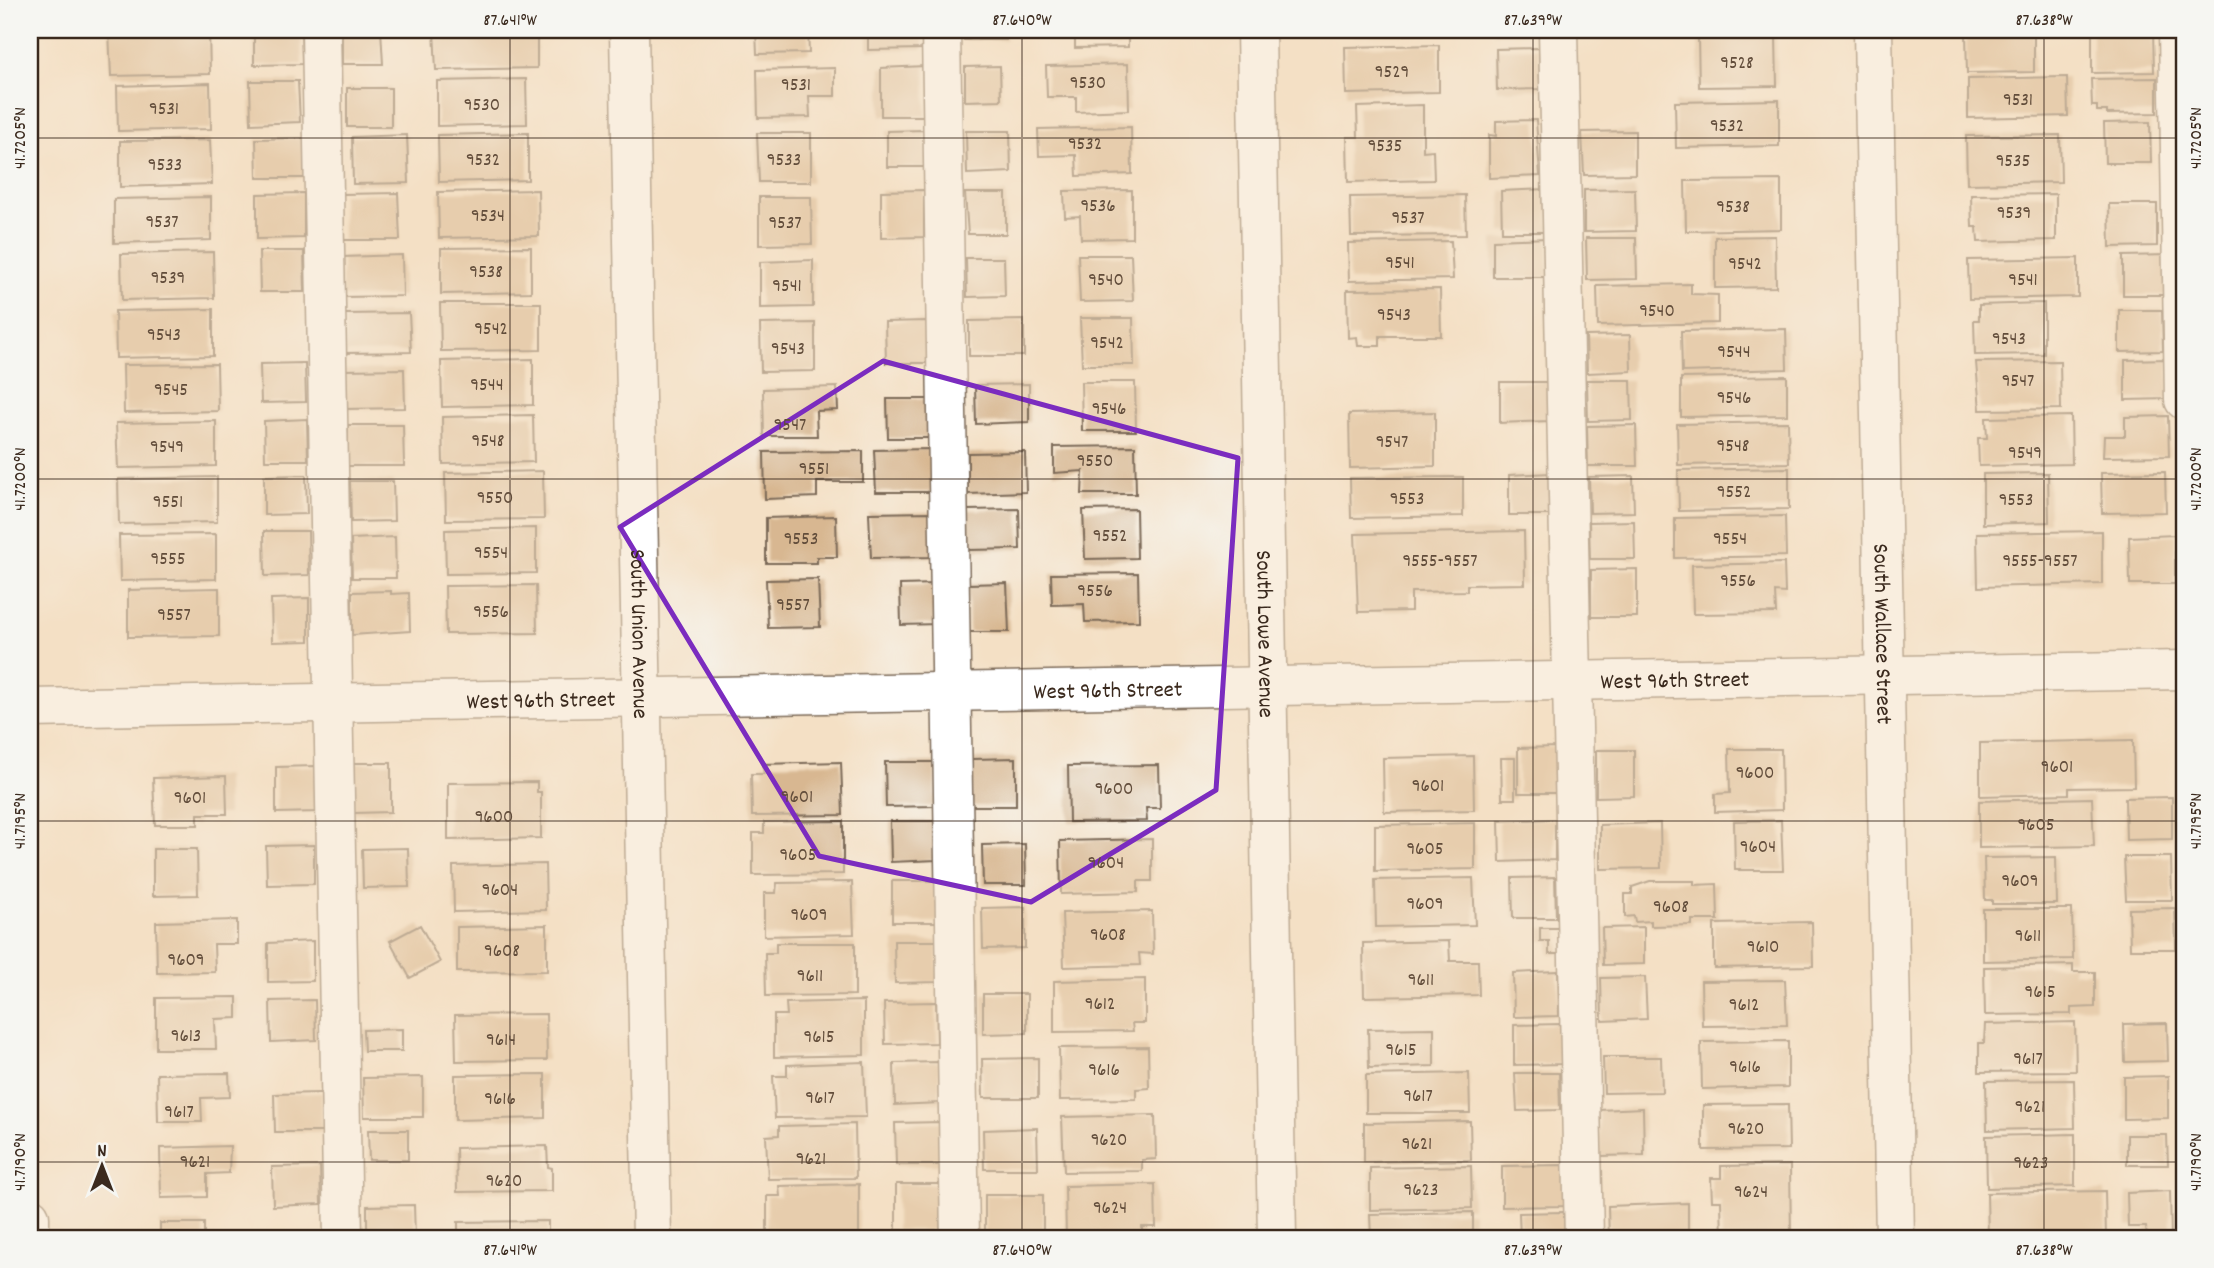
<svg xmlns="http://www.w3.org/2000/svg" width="2214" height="1268" font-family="Dekko,sans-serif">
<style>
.building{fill:#d8b791}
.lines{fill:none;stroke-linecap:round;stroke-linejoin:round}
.minor-casing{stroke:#7c6a58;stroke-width:41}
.minor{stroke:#fff;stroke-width:38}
.marked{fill:none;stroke:#7b2cbf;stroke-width:5;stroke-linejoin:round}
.ticks{fill:none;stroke:#3b2a1e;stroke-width:2;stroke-opacity:0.45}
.labels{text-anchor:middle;stroke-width:5;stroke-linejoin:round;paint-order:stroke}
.number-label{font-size:19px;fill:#624d3b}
.street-label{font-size:23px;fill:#3b2a1e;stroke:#f6f6f2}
.neatline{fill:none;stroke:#3b2a1e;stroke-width:2.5}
.ticks-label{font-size:18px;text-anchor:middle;fill:#3b2a1e}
</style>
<rect width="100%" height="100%" fill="#f6f6f2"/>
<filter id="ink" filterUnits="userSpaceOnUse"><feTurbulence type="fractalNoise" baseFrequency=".0143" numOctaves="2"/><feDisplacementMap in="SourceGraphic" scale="14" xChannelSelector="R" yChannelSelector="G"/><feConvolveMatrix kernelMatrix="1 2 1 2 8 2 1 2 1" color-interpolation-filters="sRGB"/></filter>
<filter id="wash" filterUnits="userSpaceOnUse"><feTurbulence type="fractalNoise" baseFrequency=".00686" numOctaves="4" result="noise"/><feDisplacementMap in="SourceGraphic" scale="28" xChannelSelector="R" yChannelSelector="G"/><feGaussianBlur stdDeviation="1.57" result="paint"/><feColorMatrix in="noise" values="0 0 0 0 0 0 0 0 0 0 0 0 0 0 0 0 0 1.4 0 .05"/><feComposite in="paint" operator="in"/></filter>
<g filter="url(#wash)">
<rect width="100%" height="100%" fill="#f4e0c5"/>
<g id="blocks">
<path class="building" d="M109,30H209L210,74L111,76Z
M254,30H301L302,64L254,65Z
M342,30H381L383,64H342Z
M434,30H537V68L436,70Z
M756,30H808L809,53L757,54Z
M868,30H923V49L868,50Z
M964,30H1006V40H964Z
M1075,30H1128V47L1075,48Z
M1345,30H1438V34L1345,36Z
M1494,30H1539V33L1494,34Z
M1729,30H1778V34H1729Z
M2153,30L2154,72L2092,73V31Z
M1966,34H2034V72L1967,73Z
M1776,36L1777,86L1699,87L1698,37Z
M1439,45V92L1346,94L1345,47Z
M1539,48L1540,89L1497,90L1496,49Z
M1128,64L1129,110L1076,112V97H1047L1046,66Z
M925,66L926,116H881V68Z
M1000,66L1001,100L965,101V67Z
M835,68V96H809L810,117L758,118L757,70Z
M2067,77L2068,116L1968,118V79Z
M2157,78V113L2107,114V111H2097V106H2092L2091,79Z
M526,79L527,124L437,126V81Z
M250,81H298L300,122L251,124Z
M210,83L211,129L118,131L117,86Z
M347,88H391V127H347Z
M1779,100V146L1676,148L1675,102Z
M1423,105V151L1433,150L1434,180L1348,182L1347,137H1358L1357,107Z
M1536,120L1540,176L1489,178V135L1496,136V121Z
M2150,122L2151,163H2105L2104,123Z
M1131,127L1132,174L1077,176L1076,155L1039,156L1038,129Z
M925,130L926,167H887V131Z
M966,131H1010L1011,172L967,174Z
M1635,131V174L1584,175L1582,132Z
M528,133V180L439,182L438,135Z
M757,133H811V182H759Z
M407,135L409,183L353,184L352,137Z
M2060,135L2061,182L1967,184L1966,136Z
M304,138L305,178H257L256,139Z
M210,140L212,184L120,187V141Z
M1781,180V229L1686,231L1685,181Z
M1548,189L1549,232H1502L1501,191Z
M1635,189L1636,231L1584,232V190Z
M538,190L539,236L439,238L438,192Z
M924,190V237L881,238V191Z
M1132,190V238L1081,239L1080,216L1065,217L1064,191Z
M304,193V238L257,239V194Z
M398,193L400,240H343L342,194Z
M965,193H1006V234H968Z
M2056,194V240L1978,242L1977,227H1972L1971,195Z
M1465,195L1466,235L1351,236L1350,197Z
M211,197V240L114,243V199Z
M759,197H811L812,244L759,245Z
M2109,204H2157V246L2110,247Z
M1775,236L1776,287L1715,288V237Z
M1548,238V277H1493V240Z
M1586,238H1636L1637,279L1587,280Z
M1451,241L1453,279L1349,281L1348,243Z
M531,247V292L441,294V248Z
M259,251H304L305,292H260Z
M213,252L214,298L122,300L121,254Z
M402,255L403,296L342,297V257Z
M1078,255H1131L1133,301L1080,302Z
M2169,255V295H2123V256Z
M966,258H1004L1005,296L967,297Z
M2078,258V297L1969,299L1968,260Z
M813,260V307L760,308V262Z
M1691,284V294L1718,295V323L1598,326L1597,286Z
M1440,289L1441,336H1380V346H1358L1357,337L1348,338L1347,290Z
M440,303H541V350L441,351Z
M2044,303V354L1975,355L1974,320H1979V305Z
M213,309V356L116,358L115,311Z
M2119,310H2162L2163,351L2119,352Z
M409,313L411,352L345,353V314Z
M1080,318H1133L1134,365H1082Z
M1024,320V356H969V321Z
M927,321L928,363H886L885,322Z
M815,323V371L761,372L760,324Z
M1786,329L1787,369L1682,372L1681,331Z
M1630,335L1631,371L1587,373L1586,336Z
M533,359V405L442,407L441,361Z
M2169,359V399L2125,400V360Z
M2060,361L2061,409L1980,410L1976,362Z
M305,363L306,402L261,403L260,364Z
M217,364L218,411L124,413L123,365Z
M404,369L405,408L343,409V370Z
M1787,376V415L1681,417V378Z
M1587,380H1631L1632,420L1588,421Z
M1081,382H1135L1136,431H1082Z
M1500,382H1548L1549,421L1500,423Z
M1029,384V422L976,424L975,385Z
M837,387L838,410L816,411L817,436H764L763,389Z
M887,399H929L930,438H888Z
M1435,412V466L1350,468L1349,414Z
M533,415L534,462L443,464L442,417Z
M2071,416L2072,464L1979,466L1978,438H1987L1986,418Z
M2168,416L2169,456L2103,457L2104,436H2125V417Z
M307,419L308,460H265L264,421Z
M216,421V466L118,468L116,423Z
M1788,422L1789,463L1678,465L1677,424Z
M348,425H403L404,466H348Z
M1636,425L1637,466H1588L1587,426Z
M1135,446L1136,494H1082L1083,471L1054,473V447Z
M931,449L932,492H876L874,450Z
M863,451V482H817V497L765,499L764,452Z
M1025,452L1026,492L968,494V453Z
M1789,468V509L1679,511L1678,470Z
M543,471L544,519L446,520L445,473Z
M2165,472L2166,512L2102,513L2101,473Z
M1550,473L1552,515H1509V475Z
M2048,473L2049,522L1983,524V474Z
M306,475L307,514L264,515V476Z
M1633,476L1634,512L1590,513L1589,477Z
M217,477V522L119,524L118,479Z
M1463,477V516L1351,518L1350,478Z
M350,481H393L394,521L351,522Z
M1019,509L1020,549L968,550L967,510Z
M1136,509L1137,558L1085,559L1083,510Z
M933,512L935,557L871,558L869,513Z
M836,516L837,557H817V563H766V518Z
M1785,516L1786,556L1675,558V518Z
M1634,521L1635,559H1590L1589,522Z
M536,528V573L446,574L445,530Z
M264,531H308L309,575L265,576Z
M1524,531L1525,584L1467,585V591L1411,592V611L1358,612L1355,534Z
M2102,531V584L1978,587L1977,533Z
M216,534V579L120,581L119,535Z
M2175,535V584H2130L2129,537Z
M395,537L396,578H352L351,539Z
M1784,563L1785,593L1775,592L1776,613L1693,614L1692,565Z
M1637,569V617H1591V570Z
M1138,573L1139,621L1085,622L1084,604L1052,605L1051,574Z
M818,579L820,627L768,628L766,580Z
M1007,583L1009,632H969L968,584Z
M936,584L937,624L901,625L900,585Z
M536,585L537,633L446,634L445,586Z
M219,588V636L128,637V590Z
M391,591V594L409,593L410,631L352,635V592Z
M309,598V641L272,642L271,599Z
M2133,740L2134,787L2069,788V794L1980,796V743Z
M1558,747L1559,793H1518V748Z
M1729,749H1781L1782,810L1715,812V794L1730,793Z
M1596,750H1634V796L1596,797Z
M1473,756L1474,810L1384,812L1383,758Z
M1016,758V806H972V759Z
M1501,758H1515V799H1502Z
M841,762L843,815L752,816L751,774H764L762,764Z
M885,762H935V806L886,807Z
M353,763H391V812L354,813Z
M1159,765L1160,808H1146L1147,821L1069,822L1068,766Z
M316,766L317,812L276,813V767Z
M226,776L227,814H198V825H155L153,778Z
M537,782V792H541V838L448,840V783Z
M2172,797V839L2126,840L2125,798Z
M2092,798L2094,846L1979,848V801Z
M1555,819V860L1500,862L1499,821Z
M1781,820L1783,870H1735L1734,821Z
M843,821V874L753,875V833H764V822Z
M890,821H936L937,860L891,862Z
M1475,823V869L1375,871V825Z
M1660,823L1661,868L1600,869V825Z
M1152,839V881H1138V892L1061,894L1060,841Z
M1025,844L1026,885H983L982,845Z
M314,845V884L267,885L266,846Z
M408,848L409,887L363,888L362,849Z
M153,849H197L198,895L153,896Z
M2056,857L2057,904H1992V900H1985L1984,858Z
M2124,857H2171L2172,900H2126Z
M545,864L546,910L454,912L453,866Z
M1555,877L1556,918H1513L1512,878Z
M1473,878L1475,925L1376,927L1375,880Z
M892,881H938V922H892Z
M1650,881H1694V885L1717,884L1718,920H1692V925L1651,926V921L1635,922L1634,916L1625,917V894H1632V887Z
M852,882L854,934L764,936V893H776L777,883Z
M1025,907V948L983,949L982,908Z
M2175,908L2176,949H2130L2129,909Z
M1983,909H2072L2073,959L1983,961Z
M1152,911L1153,954L1139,953L1140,965L1064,967L1062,913Z
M237,920V944H214L215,972L157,973L156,922Z
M1812,922L1813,966L1714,968V924Z
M420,925L440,962L410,978L390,941Z
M547,925V971L457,972V927Z
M1644,927V964L1603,965L1602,928Z
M1540,928H1559L1560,954H1549V941H1540Z
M313,941V981L268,982V943Z
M894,941H937L938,982L895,983Z
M1449,941L1450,961H1478L1479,995L1364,997L1363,943Z
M776,943H855V995L766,996L765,953H776Z
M2073,965V972H2095V1007L2071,1008V1014L1985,1015L1984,967Z
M1558,971L1559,1016L1514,1017L1513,973Z
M1645,977L1647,1019L1602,1021L1601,978Z
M1145,979V1023H1132L1133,1031L1054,1032V981Z
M1785,980L1787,1025L1702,1026L1701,981Z
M983,994H1027V1033L983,1034Z
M237,997V1018L215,1019L216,1049H156V998Z
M315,1000L316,1040L271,1042L270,1001Z
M864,1001V1055L774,1057V1015H787L786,1003Z
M936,1002L937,1043L885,1044L884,1003Z
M546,1014L547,1060L456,1061L455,1015Z
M2075,1022L2076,1071L1979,1072V1043H1984L1985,1024Z
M2167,1023L2168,1061L2125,1062L2124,1024Z
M1561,1024L1562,1064L1514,1065V1025Z
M1434,1028V1066L1369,1068L1368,1029Z
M402,1029V1051H364L363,1030Z
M1788,1041V1087L1702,1089L1701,1042Z
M1148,1047L1149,1088L1136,1089V1099L1060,1100L1059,1048Z
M1603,1057H1661L1662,1092L1604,1093Z
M1038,1058V1098H983L982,1059Z
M864,1062L866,1117L775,1118L773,1076H787V1065Z
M939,1062L940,1103L895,1105L894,1063Z
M229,1073L230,1097L201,1098L202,1122H158L157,1074Z
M1469,1073L1470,1113H1366V1075Z
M1515,1073H1559L1560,1110L1517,1111Z
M545,1074V1118L455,1120V1075Z
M2168,1076V1118L2124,1119V1077Z
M423,1077V1117H364L363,1078Z
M2074,1080L2075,1128L1987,1130L1986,1081Z
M322,1093V1132H275L274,1094Z
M1788,1104L1789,1149L1703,1150V1105Z
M1643,1108L1644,1155L1600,1156L1599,1110Z
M1155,1115L1156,1159L1142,1160V1171L1064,1172L1062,1117Z
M1470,1121L1471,1160L1364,1162V1123Z
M942,1122L943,1165H896L895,1123Z
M855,1124L856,1178L768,1179L766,1136L779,1135V1126Z
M1037,1128L1038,1169H984L983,1130Z
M368,1130H408V1160H369Z
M2075,1134V1186L1987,1188L1986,1136Z
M2127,1135H2167L2168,1165H2127Z
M230,1146L229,1173L207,1174V1197L161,1198L160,1148Z
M547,1146L548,1167L552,1168V1191L457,1192L456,1148Z
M1566,1165V1206L1502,1207V1166Z
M1790,1165L1791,1238H1722L1721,1201H1712L1711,1178H1721V1166Z
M320,1166L321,1204L273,1206L272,1167Z
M1471,1166L1472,1208L1370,1210V1168Z
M859,1184V1238H767V1196H780L779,1186Z
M896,1184H940V1230H896Z
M1155,1184L1156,1227H1142V1238H1066L1065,1186Z
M2105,1191L2106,1238H1988L1987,1193Z
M2170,1191L2171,1238H2147L2146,1227H2128L2127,1193Z
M985,1195H1043V1234L985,1236Z
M1688,1203V1238H1609L1608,1206Z
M414,1205L415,1238H367V1206Z
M1473,1212V1238H1371L1370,1214Z
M1564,1212L1565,1238H1520L1519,1213Z
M548,1221V1238H458V1222Z
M160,1223H204V1238H160Z"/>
</g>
</g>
<g filter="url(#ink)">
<use href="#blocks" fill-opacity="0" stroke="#7c6a58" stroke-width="2"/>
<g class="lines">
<defs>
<g id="minor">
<path d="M321,30L343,1238"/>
<path id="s1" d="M629,30L652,1238"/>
<path d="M941,30L960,1238"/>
<path id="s2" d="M1256,30L1277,1238"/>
<path d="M1558,30L1584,1238"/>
<path id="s3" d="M1873,30L1895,1238"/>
<path d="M2178,30L2184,400"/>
<path id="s4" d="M30,708L2184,670"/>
<path d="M30,1217V1238"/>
</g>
</defs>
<use href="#minor" class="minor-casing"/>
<use href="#minor" class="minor"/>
</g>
</g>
<path d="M0 0H2214V1268H0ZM883,361L1238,458L1216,790L1031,902L819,856L620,527Z" fill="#f4e0c5" fill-opacity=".55" fill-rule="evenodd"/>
<path class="marked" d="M883,361L1238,458L1216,790L1031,902L819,856L620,527Z"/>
<path class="ticks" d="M510,30V1238M1022,30V1238M1533,30V1238M2044,30V1238M30,138H2184M30,479H2184M30,821H2184M30,1162H2184"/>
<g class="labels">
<g class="number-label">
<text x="1737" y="68">9528</text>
<text x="1392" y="77">9529</text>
<text x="1088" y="88">9530</text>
<text x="796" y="90">9531</text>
<text x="2018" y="105">9531</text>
<text x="482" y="110">9530</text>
<text x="164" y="114">9531</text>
<text x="1727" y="131">9532</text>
<text x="1085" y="149">9532</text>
<text x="1385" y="151">9535</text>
<text x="483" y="165">9532</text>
<text x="784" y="165">9533</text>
<text x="2013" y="166">9535</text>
<text x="165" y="170">9533</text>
<text x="1098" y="211">9536</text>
<text x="1733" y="212">9538</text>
<text x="2014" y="218">9539</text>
<text x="488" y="221">9534</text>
<text x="1408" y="223">9537</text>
<text x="162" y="227">9537</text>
<text x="785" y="228">9537</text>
<text x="1400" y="268">9541</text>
<text x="1745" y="269">9542</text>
<text x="486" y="277">9538</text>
<text x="168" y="283">9539</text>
<text x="1106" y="285">9540</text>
<text x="2023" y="285">9541</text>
<text x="787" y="291">9541</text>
<text x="1657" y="316">9540</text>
<text x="1394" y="320">9543</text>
<text x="491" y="334">9542</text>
<text x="164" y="340">9543</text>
<text x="2009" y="344">9543</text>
<text x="1107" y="348">9542</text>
<text x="788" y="354">9543</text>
<text x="1734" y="357">9544</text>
<text x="2018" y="386">9547</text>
<text x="487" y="390">9544</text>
<text x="171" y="395">9545</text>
<text x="1734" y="403">9546</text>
<text x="1109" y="414">9546</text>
<text x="790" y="430">9547</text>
<text x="488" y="446">9548</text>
<text x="1392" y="447">9547</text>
<text x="1733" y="451">9548</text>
<text x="167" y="452">9549</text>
<text x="2025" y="458">9549</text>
<text x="1095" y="466">9550</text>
<text x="814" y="474">9551</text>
<text x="1734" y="497">9552</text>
<text x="495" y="503">9550</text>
<text x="1407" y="504">9553</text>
<text x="2016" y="505">9553</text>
<text x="168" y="507">9551</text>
<text x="1110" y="541">9552</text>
<text x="801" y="544">9553</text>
<text x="1730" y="544">9554</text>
<text x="491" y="558">9554</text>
<text x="168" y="564">9555</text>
<text x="1440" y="566">9555-9557</text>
<text x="2040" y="566">9555-9557</text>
<text x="1738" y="586">9556</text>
<text x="1095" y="596">9556</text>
<text x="793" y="610">9557</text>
<text x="491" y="617">9556</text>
<text x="174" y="620">9557</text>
<text x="2057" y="772">9601</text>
<text x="1755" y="778">9600</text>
<text x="1428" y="791">9601</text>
<text x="1114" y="794">9600</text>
<text x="797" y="802">9601</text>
<text x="190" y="803">9601</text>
<text x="494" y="822">9600</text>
<text x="2036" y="830">9605</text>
<text x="1758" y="852">9604</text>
<text x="1425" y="854">9605</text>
<text x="798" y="860">9605</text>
<text x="1106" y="868">9604</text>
<text x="2020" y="886">9609</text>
<text x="500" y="895">9604</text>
<text x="1425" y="909">9609</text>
<text x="1671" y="912">9608</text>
<text x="809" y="920">9609</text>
<text x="1108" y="940">9608</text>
<text x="2028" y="941">9611</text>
<text x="1763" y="952">9610</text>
<text x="502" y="956">9608</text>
<text x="186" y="965">9609</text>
<text x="810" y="981">9611</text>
<text x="1421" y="985">9611</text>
<text x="2040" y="997">9615</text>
<text x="1100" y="1009">9612</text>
<text x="1744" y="1010">9612</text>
<text x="186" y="1041">9613</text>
<text x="819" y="1042">9615</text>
<text x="501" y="1045">9614</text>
<text x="1401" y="1055">9615</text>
<text x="2028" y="1064">9617</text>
<text x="1745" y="1072">9616</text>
<text x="1104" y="1075">9616</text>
<text x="1418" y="1101">9617</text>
<text x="820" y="1103">9617</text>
<text x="500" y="1104">9616</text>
<text x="2030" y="1112">9621</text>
<text x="179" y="1117">9617</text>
<text x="1746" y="1134">9620</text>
<text x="1109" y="1145">9620</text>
<text x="1417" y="1149">9621</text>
<text x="811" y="1164">9621</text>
<text x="195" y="1167">9621</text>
<text x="2031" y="1168">9623</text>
<text x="504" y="1186">9620</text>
<text x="1421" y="1195">9623</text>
<text x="1751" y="1197">9624</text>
<text x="1110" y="1213">9624</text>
</g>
<g class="street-label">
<text dy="8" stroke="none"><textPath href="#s1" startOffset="604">South Union Avenue</textPath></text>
<text dy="8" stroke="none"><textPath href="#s2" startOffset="604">South Lowe Avenue</textPath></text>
<text dy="8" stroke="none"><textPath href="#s3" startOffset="604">South Wallace Street</textPath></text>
<text dy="8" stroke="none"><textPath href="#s4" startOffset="1645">West 96th Street</textPath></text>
<text dy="8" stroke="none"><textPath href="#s4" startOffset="1078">West 96th Street</textPath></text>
<text dy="8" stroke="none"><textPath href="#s4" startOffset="511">West 96th Street</textPath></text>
</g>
</g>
<rect width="2214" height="1268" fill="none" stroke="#f6f6f2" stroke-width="77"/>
<g transform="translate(102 1166)" stroke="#f6f6f2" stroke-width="5" paint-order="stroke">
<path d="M0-5L12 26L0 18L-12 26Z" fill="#3b2a1e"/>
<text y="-10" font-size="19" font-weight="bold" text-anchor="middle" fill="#3b2a1e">N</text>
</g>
<rect x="38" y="38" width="2138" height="1192" class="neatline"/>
<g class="ticks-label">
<text x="510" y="25">87.641°W</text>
<text x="1022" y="25">87.640°W</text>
<text x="1533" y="25">87.639°W</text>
<text x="2044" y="25">87.638°W</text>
<text transform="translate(19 138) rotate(-90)" y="6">41.7205°N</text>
<text transform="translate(2195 138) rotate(-90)" y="6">41.7205°N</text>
<text transform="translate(19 479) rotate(-90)" y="6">41.7200°N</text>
<text transform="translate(2195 479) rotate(-90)" y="6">41.7200°N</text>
<text transform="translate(19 821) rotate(-90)" y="6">41.7195°N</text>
<text transform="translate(2195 821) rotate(-90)" y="6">41.7195°N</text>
<text transform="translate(19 1162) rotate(-90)" y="6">41.7190°N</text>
<text transform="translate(2195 1162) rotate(-90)" y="6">41.7190°N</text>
<text x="510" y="1255">87.641°W</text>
<text x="1022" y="1255">87.640°W</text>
<text x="1533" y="1255">87.639°W</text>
<text x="2044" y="1255">87.638°W</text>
</g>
</svg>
